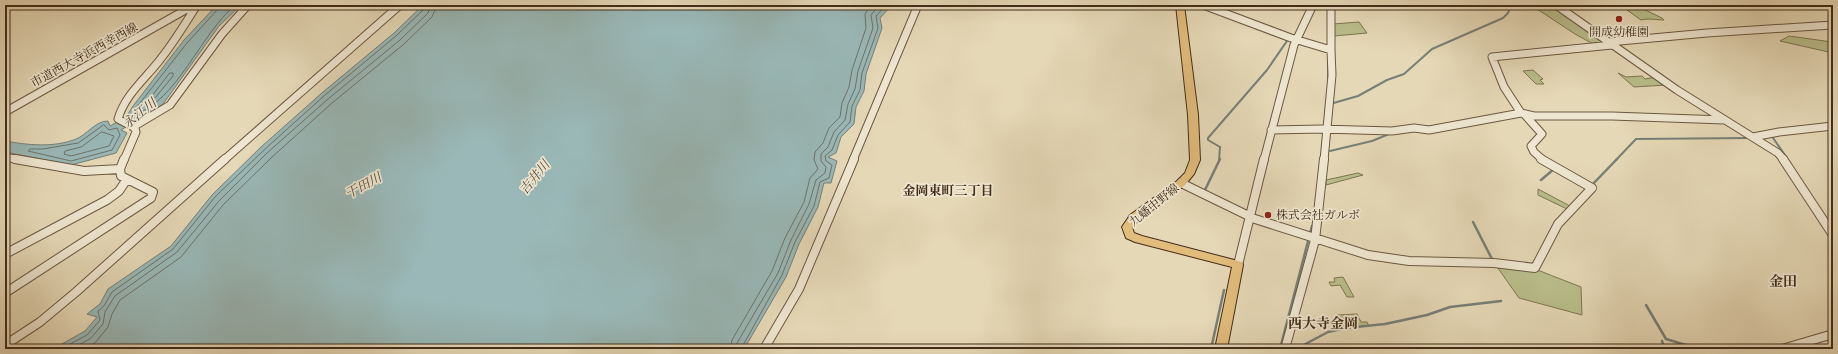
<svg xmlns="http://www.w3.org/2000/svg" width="1838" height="354" font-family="Alegreya,'Noto Serif JP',serif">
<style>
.green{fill:#b9be8b;stroke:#7e7652}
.water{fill:#99b8b7;stroke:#778078}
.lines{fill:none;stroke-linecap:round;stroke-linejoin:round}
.shore{stroke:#6e7268;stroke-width:1}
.stream-far1{stroke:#778078;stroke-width:2}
.stream{stroke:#778078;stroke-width:2.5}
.minor-far1-casing{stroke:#6c5841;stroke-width:9}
.minor-casing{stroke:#6c5841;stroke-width:10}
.major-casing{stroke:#432d1a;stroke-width:2}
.minor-far1{stroke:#eee6d0;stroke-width:7}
.minor{stroke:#eee6d0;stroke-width:8}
.major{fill:#e2bc7b;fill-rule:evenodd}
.poi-dot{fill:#8f2418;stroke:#eee6d0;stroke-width:1.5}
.labels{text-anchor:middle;stroke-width:3.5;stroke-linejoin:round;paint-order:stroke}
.poi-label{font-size:12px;fill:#432d1a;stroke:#eee6d0}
.street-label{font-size:12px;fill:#432d1a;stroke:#eee6d0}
.water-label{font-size:13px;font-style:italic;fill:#544939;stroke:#eee6d0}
.neighbourhood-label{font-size:13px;font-weight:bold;fill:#432d1a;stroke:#eee6d0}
.quarter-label{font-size:14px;font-weight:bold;fill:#432d1a;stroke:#eee6d0}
</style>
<rect width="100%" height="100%" fill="#e5d8b6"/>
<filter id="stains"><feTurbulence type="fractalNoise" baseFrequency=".005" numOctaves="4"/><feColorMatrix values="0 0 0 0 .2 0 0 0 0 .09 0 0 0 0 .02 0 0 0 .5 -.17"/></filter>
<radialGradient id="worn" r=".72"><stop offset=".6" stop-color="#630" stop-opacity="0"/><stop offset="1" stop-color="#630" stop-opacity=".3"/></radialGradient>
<path class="green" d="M1545,5H1555L1607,43L1595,45L1575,34L1534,7Z
M1639,7L1662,18L1664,20C1656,20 1649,18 1641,20L1627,10Z
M1359,22L1367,33L1334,36L1333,24Z
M1789,36L1832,42L1833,53L1780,41Z
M1533,70L1543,79L1540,80L1544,84H1536L1523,71Z
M1618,73L1626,77L1642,76L1645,79L1656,77L1667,85L1634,87Z
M1358,173L1363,175L1326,185V180Z
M1538,189L1570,206L1567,209L1538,195Z
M1495,264L1535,269L1581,287L1582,315L1519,298Z
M1343,277L1354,297H1347L1340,285L1331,286L1329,282H1335L1334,278Z
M1357,314L1361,322H1367L1369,326L1345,328L1337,315Z"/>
<path class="water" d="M217,5H241L219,26L163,104L121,130L127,133L116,153L71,165L5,152V141C27,145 54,148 76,139C87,135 95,121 108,121L110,126L130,115L128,114L133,106L184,40Z
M423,5H892L880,18L882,28L866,74L864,91L856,107L854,124L841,137L836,153L828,157L837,161L831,183H824L818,207L799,244L786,277L744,349H53L85,331L97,317L87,314L100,304L108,289L171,246L212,195L261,147L323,92L394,33Z"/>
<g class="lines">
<path class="shore" d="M219,5L218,9L187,43L136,108L134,115C177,101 200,35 235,5
M170,73H173V76L155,98H153V95Z
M104,125L109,130L117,128L120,135L112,150L71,161L28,151L30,149H43L78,143Z
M102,132L114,136L109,146L71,156L64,154L65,151L81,147Z
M61,349L87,335L100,320L98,311L104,306L112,292L173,249L215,197L264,150L325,95L396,36L424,9L426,5
M71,349L90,339L103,324L105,312L115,296L177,252L219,201L267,153L328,99L400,40L428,13L431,5
M84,349L95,343L108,327L112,314L120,300L181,257L223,205L271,158L332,103L404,44L432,17L437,5
M730,349L732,340L772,271L785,238L804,202L810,178L818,169L814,160L815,152L823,143L829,128L840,117L842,103L849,87L852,70L866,28L865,14L871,5
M736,349L737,343L778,273L791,240L809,204L816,180L825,173L826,167L821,161V154L828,147L834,132L845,120L848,104L855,89L858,71L873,28L871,15L879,5
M741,349L782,275L795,242L814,206L820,182L829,178L832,165L826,161L825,156L832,150L838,135L850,122L852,106L860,90L862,73L878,28L876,16L886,5"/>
<path class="stream-far1" d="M1328,7V48
M1328,57V78
M1330,104L1358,96L1387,80L1404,74L1432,49L1503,18L1508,13L1511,5
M1771,135L1787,158
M1330,151L1372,141L1389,134
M1219,160L1220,147L1208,140V138L1267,70L1289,38
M1616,160L1636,139L1750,138"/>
<path class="stream" d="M1541,180L1554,169
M1591,186L1617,159
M1204,192L1220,159
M1473,222L1493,261
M1646,305L1666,339L1699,349
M1662,341L1665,349
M1211,349L1224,290
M1280,349L1312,226
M1296,349L1328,332L1346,328L1385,324L1427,315L1450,307L1501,301
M1773,349L1781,347"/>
<defs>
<path id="minor-far1" d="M1203,5L1291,38L1331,50L1332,75L1324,160
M1331,5V50
M1556,5L1677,90L1778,153L1784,160
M1609,42L1707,33L1833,25
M5,112L194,5
M1521,113L1504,87L1492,57L1612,45
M1525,115L1542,134L1531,146L1534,152L1543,160
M133,127L170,105L222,34L248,5
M1271,130L1321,129L1392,131L1414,128L1429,130L1521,113L1534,116H1612L1724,120
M1753,137L1779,132L1833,126
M5,157L20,160
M124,160L136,132L135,128L118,119C125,95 144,80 159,61C173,44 185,24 197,5
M224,160L400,5
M853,160L918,5
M1264,160L1294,45L1313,5"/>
<path id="minor" d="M15,159L84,171L120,169
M1783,159L1833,235
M1181,183L1255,219L1368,255L1409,261L1494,263L1535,268L1558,224L1592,188L1541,159
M5,254L107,200L119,191L127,179
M1238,265L1264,159
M5,293L151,198L153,192L121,176L120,169L124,159
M5,345L40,322L76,292L225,159
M764,349L799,289L854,159
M1285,349L1315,240L1324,159
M1782,349L1833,334"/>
<path id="major" d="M1176,5H1184L1198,115L1200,160L1194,174L1185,185L1138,221L1132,227L1134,233L1142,236L1242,262L1243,265L1227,349H1215L1232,267L1135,242L1126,238L1122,227L1130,215L1177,181L1185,173L1190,160L1188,115Z"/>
</defs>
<use href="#minor-far1" class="minor-far1-casing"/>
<use href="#minor" class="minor-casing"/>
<use href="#major" class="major-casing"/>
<use href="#minor-far1" class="minor-far1"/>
<use href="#minor" class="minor"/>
<use href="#major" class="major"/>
</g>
<g class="poi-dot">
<circle cx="1619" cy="19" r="4"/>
<circle cx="1268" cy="215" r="4"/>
</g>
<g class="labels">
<g class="poi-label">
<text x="1619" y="36">開成幼稚園</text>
<text x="1276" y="219" text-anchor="start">株式会社ガルボ</text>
</g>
<g class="street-label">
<text transform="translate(84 55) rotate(-29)" y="4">市道西大寺浜西幸西線</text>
<text transform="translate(1154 205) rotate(-39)" y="4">九蟠中野線</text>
</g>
<g class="water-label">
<text transform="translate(139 113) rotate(-39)" y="5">永江川</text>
<text transform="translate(534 177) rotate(-51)" y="5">吉井川</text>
<text transform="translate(363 185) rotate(-29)" y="5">干田川</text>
</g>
<g class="neighbourhood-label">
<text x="948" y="195">金岡東町三丁目</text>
</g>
<g class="quarter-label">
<text x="1783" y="286">金田</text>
<text x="1323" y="328">西大寺金岡</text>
</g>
</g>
<rect width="1838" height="354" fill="none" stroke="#e5d8b6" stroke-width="20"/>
<rect x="6" y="6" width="1826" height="342" fill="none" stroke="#432d1a" stroke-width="2"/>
<rect x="10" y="10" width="1818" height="334" fill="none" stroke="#432d1a"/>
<rect width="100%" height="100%" filter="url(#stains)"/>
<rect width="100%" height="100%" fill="url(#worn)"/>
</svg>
